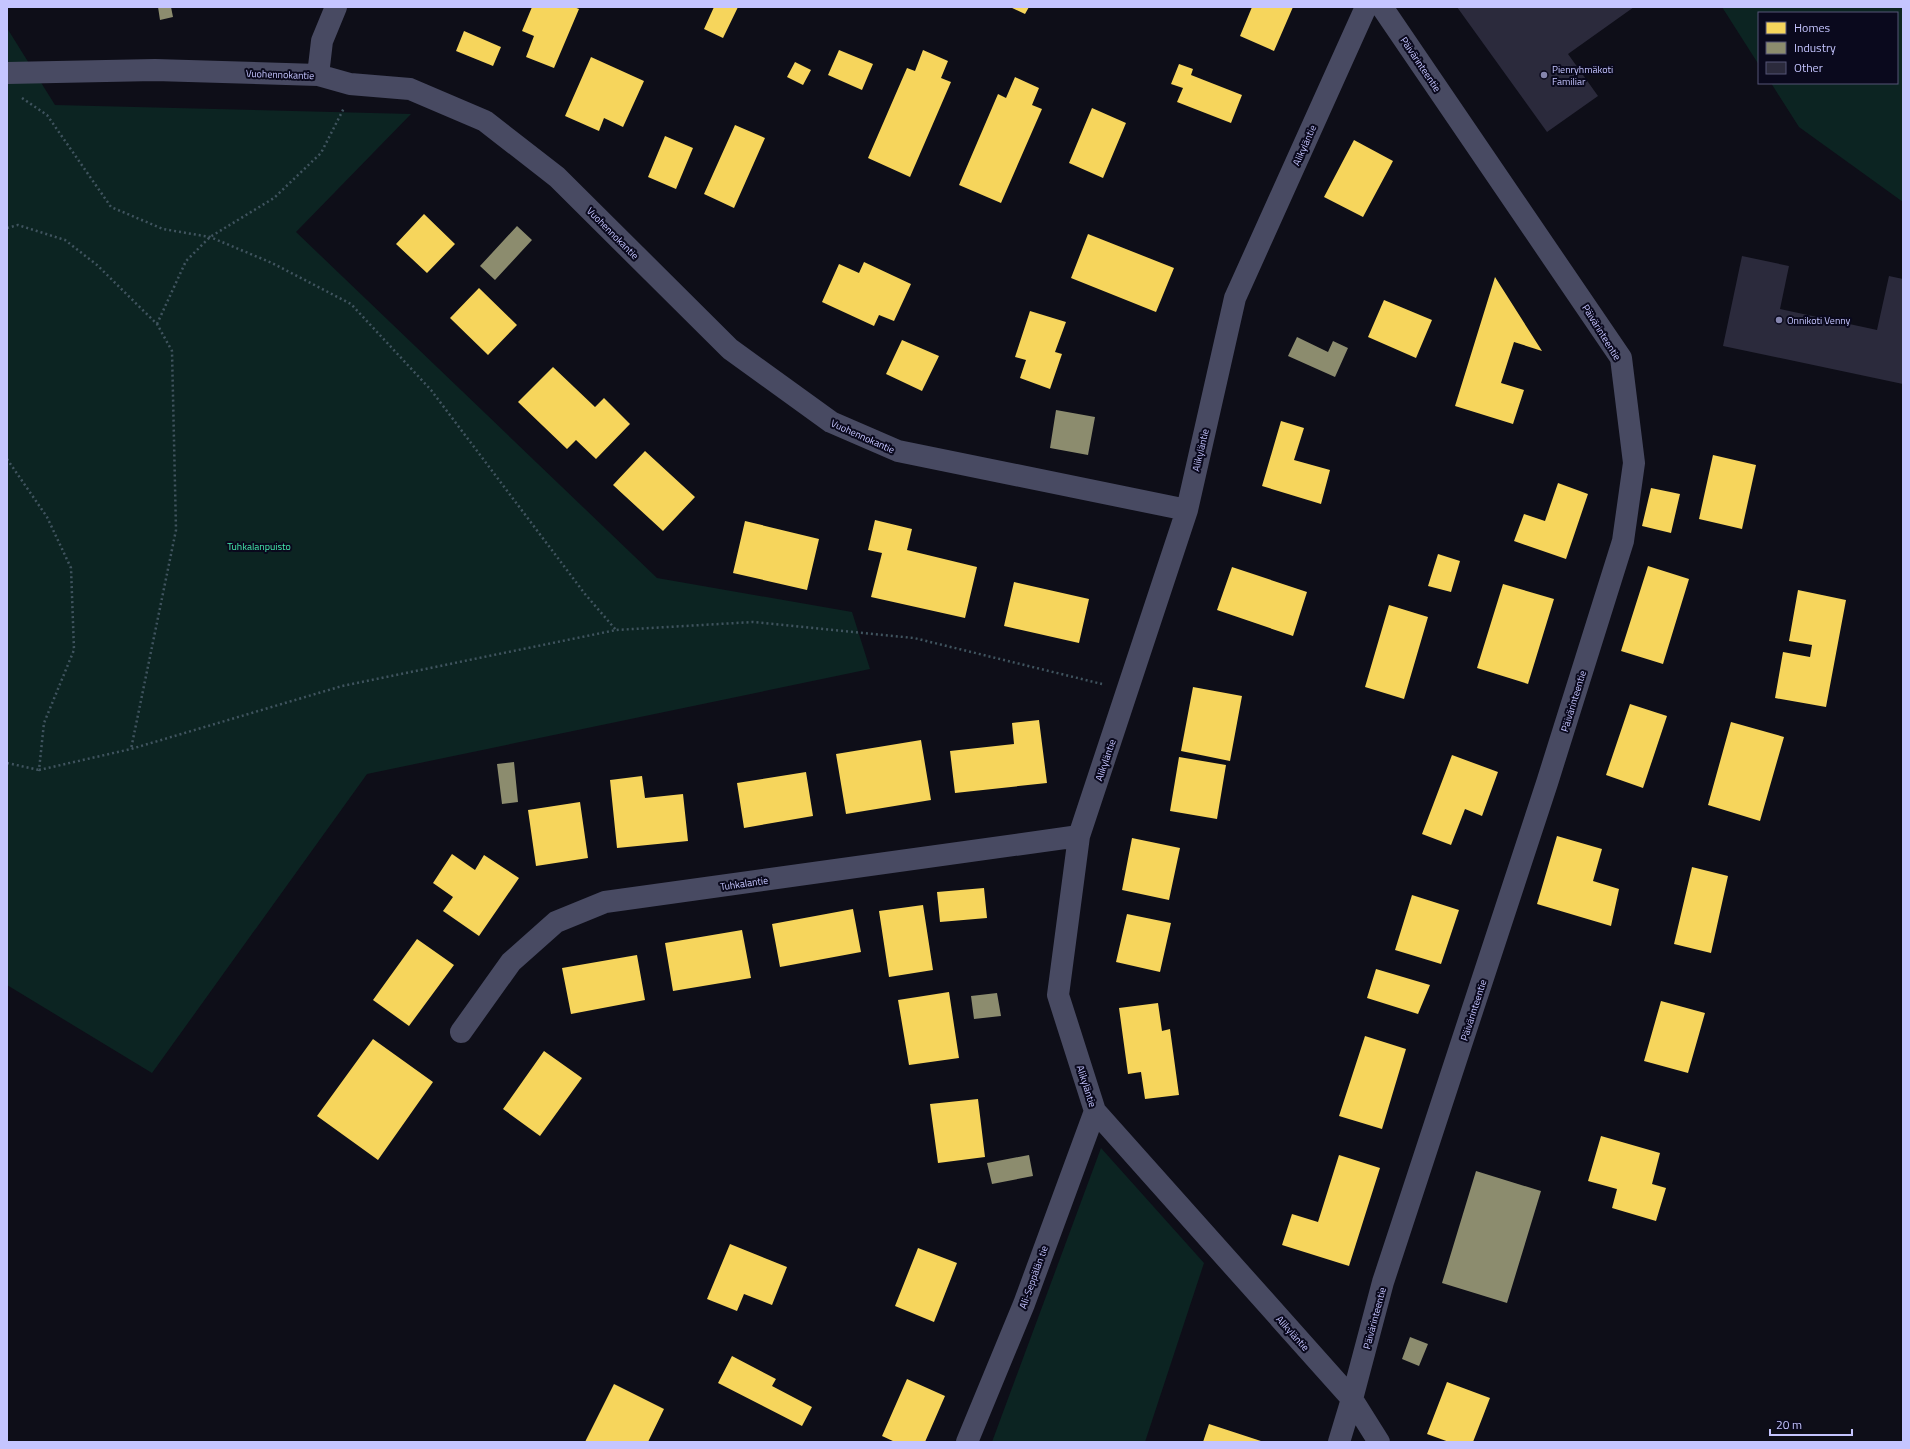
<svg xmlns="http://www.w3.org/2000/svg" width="1910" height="1449" font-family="'Titillium Web',sans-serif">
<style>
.green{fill:#0c2422}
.homes{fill:#f6d55c}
.industry{fill:#8c8c6e}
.building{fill:#2b2a3c}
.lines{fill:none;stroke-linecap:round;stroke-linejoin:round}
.path{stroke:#40545f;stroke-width:2.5;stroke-dasharray:2 3;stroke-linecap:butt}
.minor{stroke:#484a62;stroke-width:22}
.poi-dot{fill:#8585ae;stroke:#0a091d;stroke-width:1.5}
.labels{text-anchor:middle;stroke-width:4;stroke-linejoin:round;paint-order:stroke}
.street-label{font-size:10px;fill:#c5c5ff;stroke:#0a091d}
.poi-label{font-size:10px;fill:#c5c5ff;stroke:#0a091d;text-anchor:start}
.park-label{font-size:10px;fill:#45ebae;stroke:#0a091d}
</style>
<rect width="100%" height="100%" fill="#0e0e18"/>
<path class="green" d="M1722,7H1903V202L1799,127L1771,83H1897V13H1759V65Z
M7,28L55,105L411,114L296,232L657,578L852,612L870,669L367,774L152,1073L7,985Z
M1101,1148L1204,1263L1145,1442H992Z"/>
<path class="homes" d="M532,7H574L579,9L554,68L526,57L534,36L522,31Z
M714,7H738L723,38L704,29Z
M1010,7H1029L1025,14Z
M1252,7H1293L1274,51L1240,36Z
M464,31L501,47L493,66L456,51Z
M839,50L873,64L862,90L828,75Z
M923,50L948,61L941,78L951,82L910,177L868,158L907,68L915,71Z
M591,57L644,81L623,127L604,118L599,131L565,116Z
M795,62L811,70L803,85L787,77Z
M1179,64L1193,69L1191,75L1242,95L1231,123L1177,102L1183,88L1171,84Z
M1015,77L1039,88L1032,105L1042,109L1001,203L959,185L998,94L1006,98Z
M1092,108L1126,123L1103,178L1069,163Z
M735,125L765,138L734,208L704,194Z
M665,136L693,148L676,189L648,177Z
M1354,140L1393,161L1363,217L1324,197Z
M424,214L455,244L427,273L396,244Z
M1088,234L1174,268L1156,312L1071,278Z
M864,262L911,284L894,321L879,315L874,326L822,302L839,264L859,273Z
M1495,277L1542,351L1514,342L1501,383L1524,390L1513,424L1455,406Z
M479,288L517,325L488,355L450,318Z
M1384,300L1432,320L1416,358L1368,337Z
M1030,311L1066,322L1055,352L1062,354L1050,389L1020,378L1026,360L1015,357Z
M902,340L939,356L922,391L886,374Z
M553,367L595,407L604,398L630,424L596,459L576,440L567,449L518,402Z
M1281,421L1304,428L1294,460L1330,470L1321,504L1262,486Z
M645,451L695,497L663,531L613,485Z
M1713,455L1756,465L1742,529L1699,519Z
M1558,483L1588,494L1566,559L1514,541L1524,514L1545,521Z
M1651,488L1680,494L1671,533L1642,526Z
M875,520L912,529L907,550L977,567L965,618L871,597L882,553L868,550Z
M745,521L819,539L807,590L733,573Z
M1438,554L1460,561L1451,592L1428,586Z
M1648,566L1689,579L1663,664L1621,651Z
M1232,567L1307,592L1293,636L1217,610Z
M1014,582L1089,599L1079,643L1004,626Z
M1503,584L1554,599L1528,684L1477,668Z
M1798,590L1846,600L1826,707L1775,698L1783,652L1810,657L1812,645L1789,641Z
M1389,605L1428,617L1404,699L1365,687Z
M1193,687L1242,696L1230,761L1181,751Z
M1630,704L1667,716L1643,788L1606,775Z
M1039,720L1047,783L955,793L950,751L1014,744L1012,723Z
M1731,722L1784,737L1760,821L1708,805Z
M921,740L931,800L846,814L836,754Z
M1452,755L1498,772L1482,816L1465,809L1451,845L1422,834Z
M1179,757L1226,765L1217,819L1170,811Z
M806,772L813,816L744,828L737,783Z
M642,776L645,798L683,794L688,841L617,848L610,780Z
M580,802L588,858L536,866L528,810Z
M1557,836L1602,849L1593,881L1619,889L1611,926L1537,904Z
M1132,838L1180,848L1169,900L1122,890Z
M452,854L475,870L484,855L519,878L479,936L443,911L453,897L433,883Z
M1692,867L1728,876L1711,953L1674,944Z
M984,888L987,918L940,922L937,892Z
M1412,895L1459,910L1441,964L1395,950Z
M923,905L933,970L889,977L879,911Z
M853,909L861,952L780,967L772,924Z
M1127,914L1171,923L1160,972L1116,962Z
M742,930L751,978L673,991L665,943Z
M417,939L454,965L409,1026L373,1000Z
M637,955L645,1000L571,1014L562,968Z
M1376,969L1430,985L1418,1014L1367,998Z
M949,992L959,1058L909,1065L898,1000Z
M1661,1001L1705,1013L1688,1073L1644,1061Z
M1158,1003L1162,1031L1170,1029L1179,1095L1145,1099L1141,1072L1128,1074L1119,1008Z
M1365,1036L1406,1049L1382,1129L1339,1116Z
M373,1039L433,1082L378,1160L317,1116Z
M544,1051L582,1078L540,1136L503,1109Z
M978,1099L985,1157L938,1163L930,1104Z
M1601,1136L1660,1153L1652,1184L1666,1188L1656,1221L1612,1208L1617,1189L1588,1181Z
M1339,1155L1380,1168L1349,1266L1282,1245L1292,1214L1318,1222Z
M730,1244L787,1267L772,1305L744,1294L737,1311L707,1299Z
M918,1248L957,1263L934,1322L895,1306Z
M732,1356L776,1379L772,1386L812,1407L802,1426L718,1383Z
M907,1379L945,1396L925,1442H895L882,1436Z
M1447,1382L1490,1398L1473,1442H1449L1427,1434Z
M614,1384L664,1409L648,1442H585Z
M1209,1424L1264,1442H1203Z"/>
<path class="industry" d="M158,7H171L173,17L160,20Z
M517,226L532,240L495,280L480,266Z
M1297,337L1328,352L1333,341L1348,348L1335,377L1288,356Z
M1056,410L1095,417L1088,455L1050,448Z
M514,762L518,802L502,804L497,764Z
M997,993L1001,1016L974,1019L971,996Z
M1029,1155L1033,1176L992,1184L987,1163Z
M1476,1171L1541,1191L1507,1303L1442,1283Z
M1410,1337L1428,1344L1419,1366L1402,1359Z"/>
<path class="building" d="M1457,7H1634L1568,54L1598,96L1547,132Z
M1742,256L1789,266L1780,309L1877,330L1889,276L1903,279V384L1723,346Z"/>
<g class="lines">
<path class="path" d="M22,98L47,115L111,207L163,229L210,237L272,263L351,304L431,390L585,594L616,630
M7,228L18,225L65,240L97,265L157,324L172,351L176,530L131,749
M157,324L186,261L210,237L274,198L321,153L344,108
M7,459L47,517L71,568L74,650L44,723L39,770L131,749L342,686L616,630L753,622L914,638L1102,684
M7,763L39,770"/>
<path class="minor" d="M1366,7L1235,298L1187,510L1079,836L1058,995L1095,1111L1352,1399L1379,1442
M7,73L155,70L318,75L350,84L410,89L485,121L557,177L730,349L831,422L898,451L1187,510
M318,75L322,41L336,7
M461,1032L511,962L556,922L605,902L1079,836
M967,1442L1024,1304L1095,1111
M1339,1442L1352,1399L1383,1282L1547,783L1623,541L1634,463L1621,358L1382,7"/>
</g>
<g class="poi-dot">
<circle cx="1544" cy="75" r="4"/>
<circle cx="1779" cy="320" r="4"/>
</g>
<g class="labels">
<g class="street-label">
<text transform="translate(1421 64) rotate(56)" y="4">Päivärinteentie</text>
<text transform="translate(280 74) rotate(2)" y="4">Vuohennokantie</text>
<text transform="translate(1304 145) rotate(-66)" y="4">Alikyläntie</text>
<text transform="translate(613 233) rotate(45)" y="4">Vuohennokantie</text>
<text transform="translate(1602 332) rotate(58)" y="4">Päivärinteentie</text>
<text transform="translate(863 436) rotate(24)" y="4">Vuohennokantie</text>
<text transform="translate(1200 450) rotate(-77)" y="4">Alikyläntie</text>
<text transform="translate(1573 701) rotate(-73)" y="4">Päivärinteentie</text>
<text transform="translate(1105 760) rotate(-71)" y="4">Alikyläntie</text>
<text transform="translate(744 883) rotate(-8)" y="4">Tuhkalantie</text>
<text transform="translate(1473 1010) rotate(-72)" y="4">Päivärinteentie</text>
<text transform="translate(1087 1086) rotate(72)" y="4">Alikyläntie</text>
<text transform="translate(1033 1277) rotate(-70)" y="4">Ali-Seppälän tie</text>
<text transform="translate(1374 1318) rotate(-75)" y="4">Päivärinteentie</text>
<text transform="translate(1293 1333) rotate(48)" y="4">Alikyläntie</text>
</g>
<g class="poi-label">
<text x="1552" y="73">Pienryhmäkoti<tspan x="1552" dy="12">Familiar</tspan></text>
<text x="1787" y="324">Onnikoti Venny</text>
</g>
<g class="park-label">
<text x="259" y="550">Tuhkalanpuisto</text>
</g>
</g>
<rect width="1910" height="1449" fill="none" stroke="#c5c5ff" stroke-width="16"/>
<rect x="1758" y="12" width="140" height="72" fill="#0a091d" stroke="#555477"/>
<rect x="1766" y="22" width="20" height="12" fill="#f6d55c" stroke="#555477"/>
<text x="1794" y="32" font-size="12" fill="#c5c5ff">Homes</text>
<rect x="1766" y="42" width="20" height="12" fill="#8c8c6e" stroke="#555477"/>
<text x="1794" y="52" font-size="12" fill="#c5c5ff">Industry</text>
<rect x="1766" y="62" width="20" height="12" fill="#2b2a3c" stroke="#555477"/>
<text x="1794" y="72" font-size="12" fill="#c5c5ff">Other</text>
<path d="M1770 1429v6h82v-6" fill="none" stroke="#c5c5ff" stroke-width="2"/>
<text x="1776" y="1429" font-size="12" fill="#c5c5ff" stroke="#0a091d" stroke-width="3" paint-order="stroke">20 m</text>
</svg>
